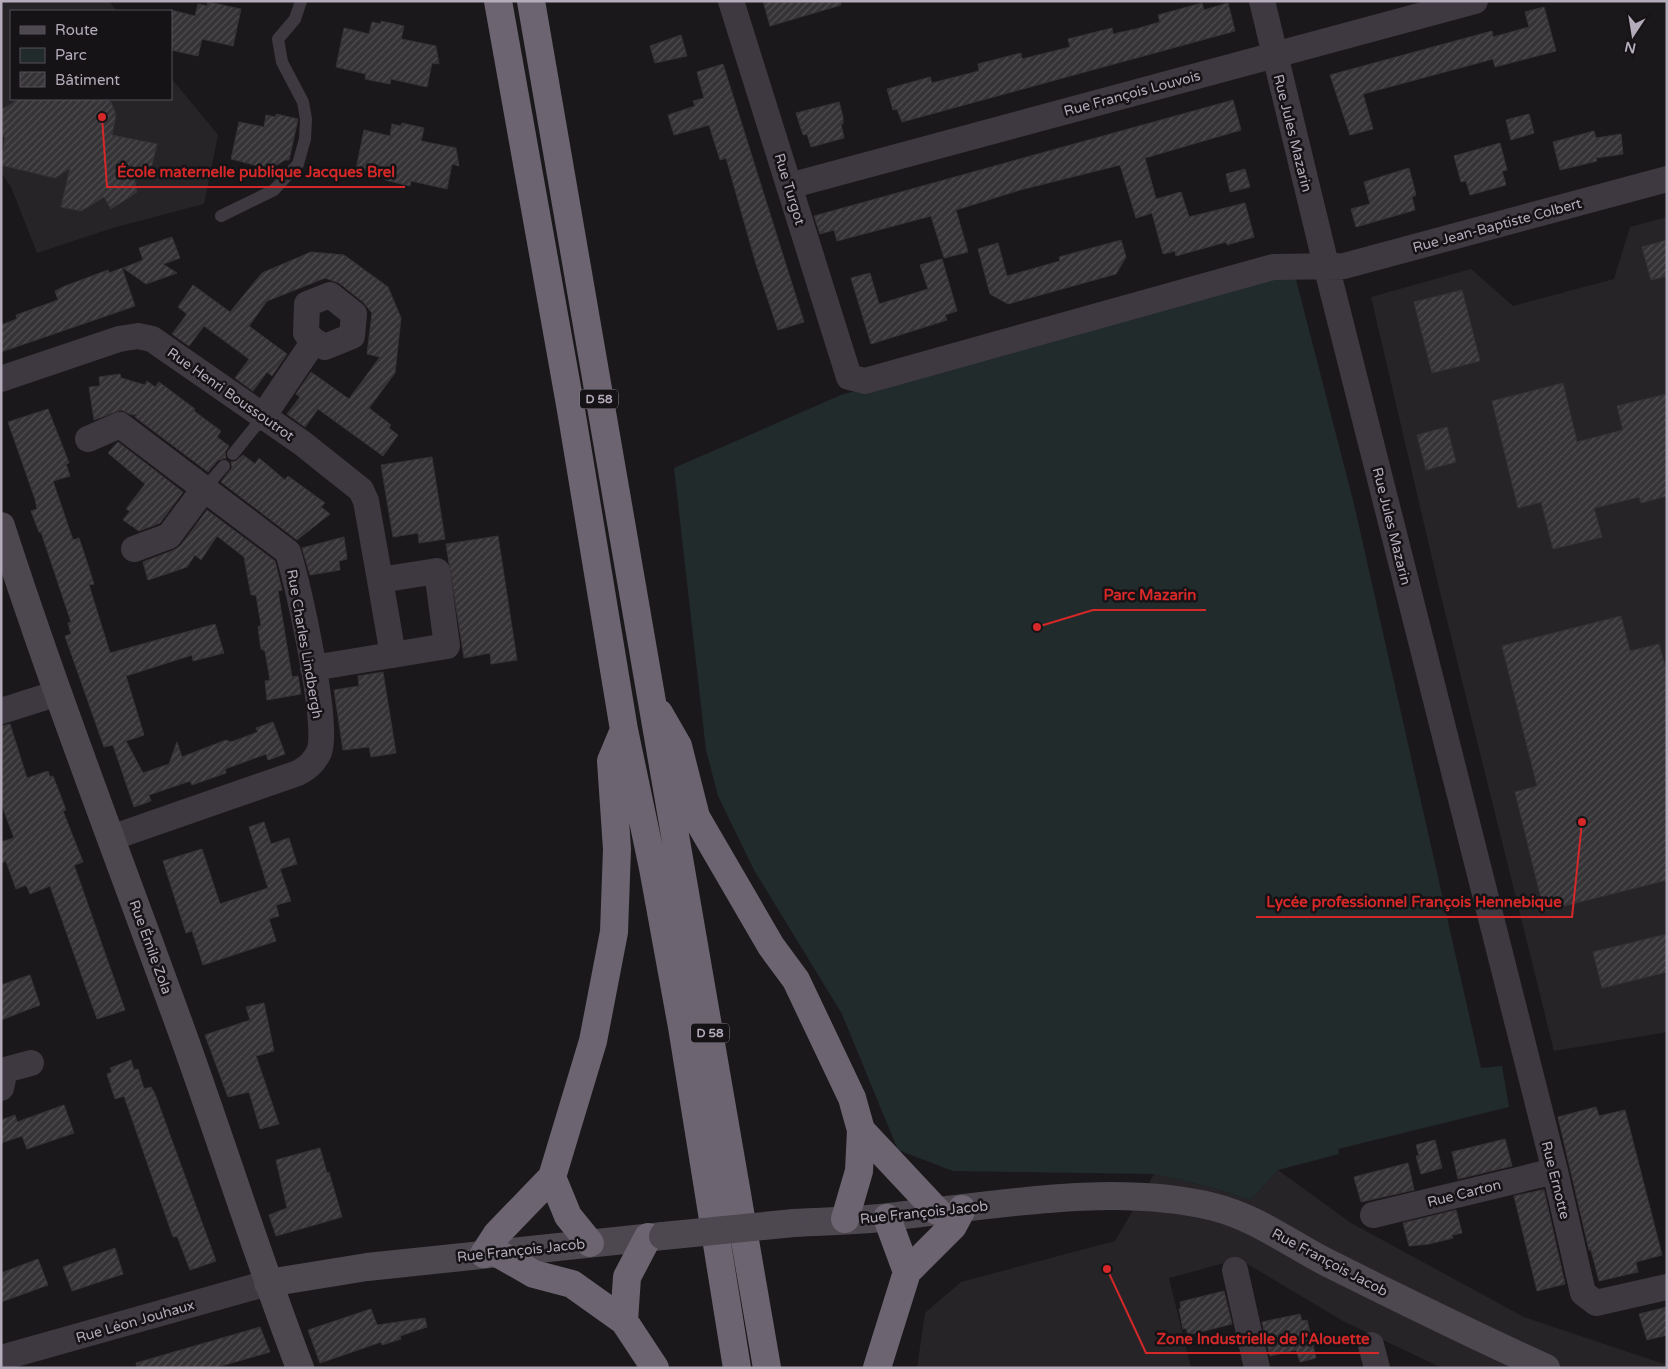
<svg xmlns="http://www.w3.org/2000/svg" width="1668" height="1369" font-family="'Varela Round',sans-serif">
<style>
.built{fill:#272428}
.park{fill:#222b2b}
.building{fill:url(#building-hatch);stroke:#363237}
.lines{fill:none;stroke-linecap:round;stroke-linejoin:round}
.lane{stroke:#3e3940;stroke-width:12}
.street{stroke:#3e3940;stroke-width:26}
.secondary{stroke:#4d4750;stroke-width:28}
.highway{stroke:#6c6571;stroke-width:28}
.secondary-bridge{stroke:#4d4750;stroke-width:28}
.labels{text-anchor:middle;stroke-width:5;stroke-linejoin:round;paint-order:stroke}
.shield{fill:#161316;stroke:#857d8a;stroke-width:1}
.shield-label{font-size:12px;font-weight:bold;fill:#b4abbb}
.street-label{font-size:14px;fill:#b4abbb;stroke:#161316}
.leader{fill:none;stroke:#d62828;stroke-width:2}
.callout-dot{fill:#d62828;stroke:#161316;stroke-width:2}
.callout-label{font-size:15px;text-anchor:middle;font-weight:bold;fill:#d62828;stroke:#161316;stroke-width:5;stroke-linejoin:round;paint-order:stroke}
</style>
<defs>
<pattern id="building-hatch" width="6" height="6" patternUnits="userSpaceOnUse" patternTransform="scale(1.25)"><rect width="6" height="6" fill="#363337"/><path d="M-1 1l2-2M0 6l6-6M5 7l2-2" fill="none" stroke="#514e52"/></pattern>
</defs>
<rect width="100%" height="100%" fill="#1b181b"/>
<path class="built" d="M1,1H109L117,11H11V99H171V78L218,135L204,204L116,227L37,253L11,187L1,172Z
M1667,217V1032L1554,1051L1439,588L1371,297L1471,269L1513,306L1614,279L1630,227Z
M1278,1170L1351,1223L1524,1317L1667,1365V1368H1442L1343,1321L1239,1259L1169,1278L1191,1368H917L925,1313L961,1282L1115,1241L1154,1174L1210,1187L1251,1200Z"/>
<path class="park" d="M1293,268L1354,504L1481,1068L1502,1066L1509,1107L1338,1149L1339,1154L1278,1170L1251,1200L1210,1187L1154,1174L953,1171L898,1150L842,1014L754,870L718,796L706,750L674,468L841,395Z"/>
<path class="building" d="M763,1H840L841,5L770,26Z
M208,2L241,9L233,46L202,39L198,56L171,50V10L195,16L198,4L207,6Z
M1202,3L1204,10L1228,3L1235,31L902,122L897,109L893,110L887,89L930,77L932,83L979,71L978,64L1021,53L1022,59L1070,47L1068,39L1112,28L1113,34L1136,29L1160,22L1158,15Z
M1544,7L1556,51L1495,67L1493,59L1363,94L1373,129L1350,135L1330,75L1492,31L1493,37L1529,27L1525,12Z
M381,21L404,26L401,39L436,46L439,64L432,63L427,87L391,79L390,84L365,79L366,74L336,67L344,28L369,34L372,22L381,24Z
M681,35L687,56L655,63L650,46Z
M723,64L804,322L778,330L756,264L726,158L720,160L709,125L674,135L668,115L695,106L693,101L704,98L697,72Z
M19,99H105L111,102L116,115L112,135L157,144L152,165L134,177L137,192L111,209L104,197L81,211L61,207L70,168L55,178L1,165L5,137L1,136V110Z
M1233,100L1241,130L1145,158L1156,199L1181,192L1189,217L1245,203L1254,237L1227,245L1226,242L1176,256L1175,251L1163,254L1152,213L1136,218L1120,165L1020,190L956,210L968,252L944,258L931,216L837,241L834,230L820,234L814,216Z
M839,102L843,117V124H841L844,138L811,147L807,134L803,135L796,113Z
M276,114L298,119L289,160H285L270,169L231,159L239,122L264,127L266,115L276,117Z
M1529,114L1534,133L1511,140L1506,120Z
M402,123L424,128L421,141L456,148L459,166L452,164L447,189L411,181L410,186L385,180L386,175L356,169L364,130L390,136L392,124L401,126Z
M1594,131L1596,138L1621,134L1623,154L1596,158L1597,161L1560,170L1553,142Z
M1500,143L1507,170L1502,171L1506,185L1470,195L1466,181L1461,182L1454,156Z
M1409,168L1416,195L1412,197L1415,210L1356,227L1351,209L1370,204L1364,182Z
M1245,169L1250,187L1230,192L1226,174Z
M172,237L180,258L163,264L177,273L146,284L123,268L143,260L139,248Z
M1121,240L1126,257L1116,274L1008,304L990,294L978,249L998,243L1007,276L1060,261L1059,257Z
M1667,240V276L1651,280L1642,247Z
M311,252L344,255L388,287L401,318L395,373L369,408L391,425L389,428L398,435L383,456L318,409L305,427L287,414L300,397L296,394L311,372L349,399L380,357L367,354L372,313L363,302L339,283L325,278L267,301L249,326L287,354L272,376L267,372L253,391L235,378L249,359L204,326L189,346L172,334L187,314L178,307L193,285L230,312L262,273Z
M942,259L957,311L945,315L947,320L871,344L851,278L870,273L879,304L928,289L920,265Z
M122,268L135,306L1,352V325L17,319L16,315L58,300L55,291L65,286L108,270L109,273Z
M1462,290L1480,361L1432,373L1414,302Z
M120,374L121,378L145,385L147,381L155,387L159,382L195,409L194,411L221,431L217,437L229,446L225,452L226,458L218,460L208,472L135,417L137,414L132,415L121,410L94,420L89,387L100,386L99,377Z
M1563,383L1577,442L1623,430L1617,406L1667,394V496L1641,503L1639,497L1594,508L1602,537L1553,549L1541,502L1518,508L1492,401Z
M48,409L69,463L66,464L70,476L53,481L73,540L79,538L85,556L94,584L89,585L110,653L215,624L224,653L193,661L192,655L126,676L144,735L126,741L143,773L169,764L177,742L182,757L226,740L231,742L258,732L256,728L273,722L285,754L268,760L266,754L225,769L226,773L192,785L190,781L149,795L151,801L134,807L113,745L104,747L65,636L71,634L68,623L71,622L41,532H39L31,511L37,509L35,499L8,422Z
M1447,427L1456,462L1426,470L1417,435Z
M118,442L183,492L160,523L139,531L123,520L130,511L126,509L145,484L108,453Z
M243,455L255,464L259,458L285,480L288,476L325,503L321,507L330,514L297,540L221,482L232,468L231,462L236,461Z
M432,457L445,539L419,543L418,533L393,537L381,465Z
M207,510L275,561L282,590L278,591L292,677L298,676L301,694L267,700L265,681L270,680L265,651L261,649L258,627L261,625L256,595H251L244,557L217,536L201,560L195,555L187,567L148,580L143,562L174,550L181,545Z
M498,536L517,660L491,664L490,653L464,658L446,544Z
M344,537L347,559L339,561L340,570L310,575L302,548Z
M1621,616L1630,651L1659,644L1667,673V880L1544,911L1515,792L1537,786L1502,646Z
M383,672L396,753L371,757L369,747L343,750L334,690L359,686L358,676Z
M10,724L27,778L48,771L50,777L53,776L66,810L63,811L83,862L74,865L125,1010L97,1019L50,886L30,894L26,885L16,889L6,861L1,863V842L14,838L1,803V726Z
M264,822L271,844L289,838L297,864L280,869L291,901L276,905L279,916L269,919L276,941L203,965L192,931L186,933L163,861L202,849L220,904L268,888L249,827Z
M1667,934V972L1602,988L1593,952Z
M30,975L40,1005L1,1020V985Z
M264,1003L274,1051L256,1056L279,1124L260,1129L249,1092L228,1097L205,1035L250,1020L246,1007Z
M131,1060L134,1070L138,1069L144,1089L151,1087L155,1094L216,1261L190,1270L177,1236L173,1237L124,1096L115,1099L107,1074L112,1072L110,1068Z
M64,1105L74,1133L27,1149L22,1136L1,1143V1120L15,1115L17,1122Z
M1596,1107L1599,1116L1625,1110L1662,1255L1636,1262L1638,1272L1599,1281L1591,1250H1589L1558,1117Z
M1505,1139L1512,1166L1458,1179L1452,1152Z
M1435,1140L1442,1168L1421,1174L1416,1156H1419L1416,1145Z
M320,1148L327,1173L329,1172L342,1217L276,1236L269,1215L287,1208L276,1160Z
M1408,1163L1414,1190L1361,1202L1354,1177Z
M1542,1190H1544L1565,1284L1537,1291L1514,1196Z
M1456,1210L1462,1233L1452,1235L1453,1238L1429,1244L1409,1246L1403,1223Z
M115,1248L123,1274L72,1291L63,1267Z
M38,1259L48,1285L1,1302V1273Z
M1224,1291L1232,1324L1188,1335L1186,1328L1183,1329L1179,1309H1181L1180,1302Z
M1667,1307V1335L1647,1340L1639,1314Z
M371,1309L377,1325L425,1318L427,1327L400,1336L401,1339L382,1345L381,1342L320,1363L308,1330Z
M1300,1314L1302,1321L1307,1320L1316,1358L1300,1362L1296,1350L1270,1356L1262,1322Z
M260,1327L270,1352L214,1368H137L136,1363Z"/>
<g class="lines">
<path class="lane" d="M221,216L274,190L298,164L305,139L306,119L303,102L282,62L278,39L295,19L301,1
M233,454L262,418
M204,489L224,466"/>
<path class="street" d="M731,1L849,377L865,381L1273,267L1344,266L1667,179
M1262,1L1326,265L1555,1171L1583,1293L1596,1303L1667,1287
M789,186L1475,1
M330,295L354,314L352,336L325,347L314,341L306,333L307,304Z
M1,379L119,339L138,336L152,339L302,443L361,490L366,501L380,580
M262,418L314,341
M88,439L120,425L288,552C298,586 330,725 319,752C314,763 307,768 298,773L111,838
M134,549L169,536L204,489
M313,668L447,646L437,571L380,580L393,655
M1,711L58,693
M1,1088L5,1070L31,1063
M1373,1215L1555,1171
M1235,1270L1257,1368
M1371,1345L1377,1368
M1,1358L268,1283"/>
<path class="secondary" d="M1,526C55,693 118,856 178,1021C220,1136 256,1253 300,1368
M794,1223C826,1221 858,1221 889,1217C991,1206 1113,1182 1214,1207C1254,1217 1288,1242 1324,1261C1398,1298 1471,1334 1546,1368
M268,1283L367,1267L663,1236"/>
<path class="highway" d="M498,1L571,410L624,730L653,868L682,1027L737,1368
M531,1L767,1368
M659,713L678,746L696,817L771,946L796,980L852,1098L861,1130L859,1171L845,1219
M861,1130L937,1211
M552,1177L568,1216L590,1243
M887,1218L907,1272
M497,1253L534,1274L572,1284L624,1321L655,1368
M484,1254L497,1234L552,1177L593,1041L614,932L617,849L611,761L624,730
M624,1321L627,1277L648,1237
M877,1368L907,1272L953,1226L962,1209"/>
<path class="secondary-bridge" d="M663,1236L794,1223"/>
</g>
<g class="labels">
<g class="shield">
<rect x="580" y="389.5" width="38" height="19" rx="4"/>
<rect x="691" y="1023.5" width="38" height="19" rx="4"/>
</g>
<g class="shield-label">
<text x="599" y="403">D 58</text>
<text x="710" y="1037">D 58</text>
</g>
<g class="street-label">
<text transform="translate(1132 93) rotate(-15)" y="5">Rue François Louvois</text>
<text transform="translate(1293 133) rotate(76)" y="5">Rue Jules Mazarin</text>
<text transform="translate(790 189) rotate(73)" y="5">Rue Turgot</text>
<text transform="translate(1497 225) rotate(-15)" y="5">Rue Jean-Baptiste Colbert</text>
<text transform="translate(231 394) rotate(35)" y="5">Rue Henri Boussoutrot</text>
<text transform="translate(1392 526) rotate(76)" y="5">Rue Jules Mazarin</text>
<text transform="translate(305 644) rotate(80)" y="5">Rue Charles Lindbergh</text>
<text transform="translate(151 947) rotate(70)" y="5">Rue Émile Zola</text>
<text transform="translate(1556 1180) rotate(76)" y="5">Rue Ernotte</text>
<text transform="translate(1464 1193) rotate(-14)" y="5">Rue Carton</text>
<text transform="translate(924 1212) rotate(-6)" y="5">Rue François Jacob</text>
<text transform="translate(521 1250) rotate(-6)" y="5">Rue François Jacob</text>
<text transform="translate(1330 1262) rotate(28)" y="5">Rue François Jacob</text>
<text transform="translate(135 1321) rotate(-16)" y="5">Rue Léon Jouhaux</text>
</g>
</g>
<path class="leader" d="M102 117L107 187H405M1037 627L1093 610H1206M1582 822L1572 917H1256M1107 1269L1146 1353H1379"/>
<g class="callout-dot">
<circle cx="102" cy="117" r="5"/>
<circle cx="1037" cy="627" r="5"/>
<circle cx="1582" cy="822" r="5"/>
<circle cx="1107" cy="1269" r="5"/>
</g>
<g class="callout-label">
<text x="256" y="177">École maternelle publique Jacques Brel</text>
<text x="1150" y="600">Parc Mazarin</text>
<text x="1414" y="907">Lycée professionnel François Hennebique</text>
<text x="1263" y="1344">Zone Industrielle de l'Alouette</text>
</g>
<rect width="1668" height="1369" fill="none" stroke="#b4abbb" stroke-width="5"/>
<rect x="10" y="10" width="162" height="90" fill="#161316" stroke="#555058"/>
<rect x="20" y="26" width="25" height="8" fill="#4d4750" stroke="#555058"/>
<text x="55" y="35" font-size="15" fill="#b4abbb">Route</text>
<rect x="20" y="48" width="25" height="15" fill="#222b2b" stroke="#555058"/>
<text x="55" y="60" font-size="15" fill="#b4abbb">Parc</text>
<rect x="20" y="72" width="25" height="15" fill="url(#building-hatch)" stroke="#555058"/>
<text x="55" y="85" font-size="15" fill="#b4abbb">Bâtiment</text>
<g transform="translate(1633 35) rotate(192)" stroke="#161316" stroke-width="4" paint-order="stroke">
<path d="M0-4L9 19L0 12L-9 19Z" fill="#b4abbb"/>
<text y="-8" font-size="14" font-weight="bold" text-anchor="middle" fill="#b4abbb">N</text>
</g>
</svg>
